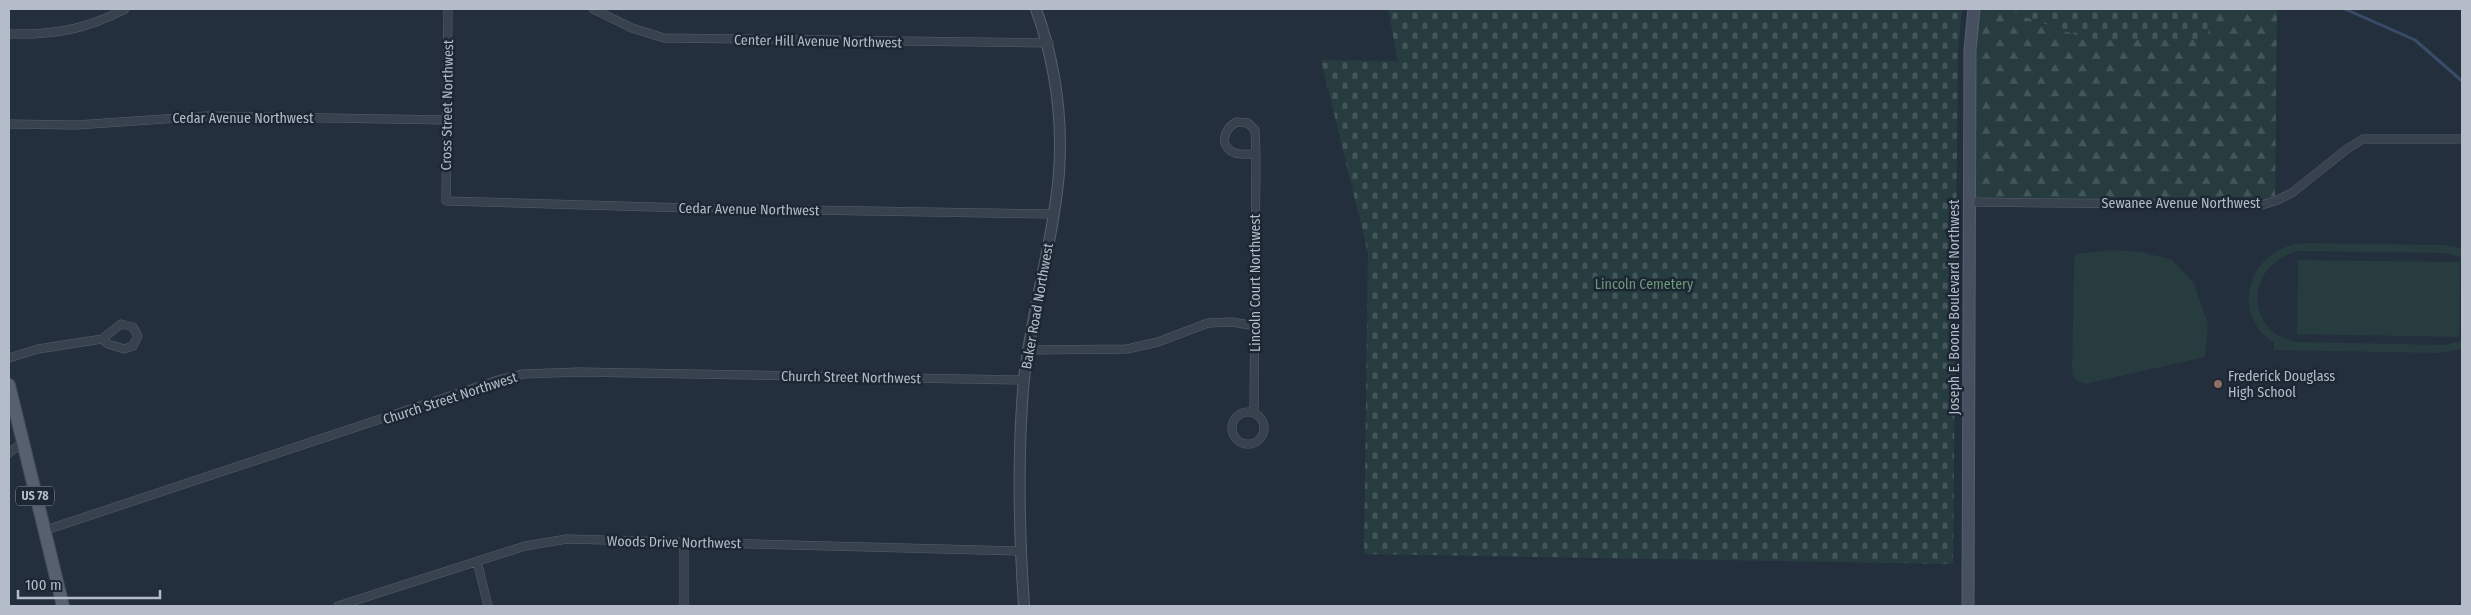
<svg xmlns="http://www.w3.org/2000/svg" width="2471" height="615" font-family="'Fira Sans Condensed',sans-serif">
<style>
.forest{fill:url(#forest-firs)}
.cemetery{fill:url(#cemetery-stones)}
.garden{fill:#263c3f}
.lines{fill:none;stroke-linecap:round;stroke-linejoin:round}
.stream{stroke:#394c67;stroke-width:3}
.minor-casing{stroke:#565f6c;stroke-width:9}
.tertiary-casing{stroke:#565f6c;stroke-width:12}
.secondary-casing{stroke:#565f6c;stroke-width:13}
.primary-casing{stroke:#414a57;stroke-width:14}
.minor{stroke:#38414e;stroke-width:8}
.tertiary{stroke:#38414e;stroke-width:10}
.secondary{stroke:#465061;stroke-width:11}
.primary{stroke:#56606e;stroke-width:12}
.education-dot{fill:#8d6e63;stroke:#1d2633;stroke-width:2}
.labels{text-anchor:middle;stroke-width:5;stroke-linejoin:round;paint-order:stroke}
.shield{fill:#1d2633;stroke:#878f9c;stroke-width:1}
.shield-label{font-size:12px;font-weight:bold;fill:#b4bcc9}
.street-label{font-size:14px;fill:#b4bcc9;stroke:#1d2633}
.park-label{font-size:14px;fill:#6b9a76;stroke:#1d2633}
.poi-label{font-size:14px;fill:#b4bcc9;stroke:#1d2633;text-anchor:start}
</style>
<defs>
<pattern id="forest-firs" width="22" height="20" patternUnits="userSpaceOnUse" patternTransform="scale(1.25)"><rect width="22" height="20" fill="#263c3f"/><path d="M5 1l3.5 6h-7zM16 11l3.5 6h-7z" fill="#435659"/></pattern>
<pattern id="cemetery-stones" width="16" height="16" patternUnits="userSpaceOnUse" patternTransform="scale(1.25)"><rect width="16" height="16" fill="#263c3f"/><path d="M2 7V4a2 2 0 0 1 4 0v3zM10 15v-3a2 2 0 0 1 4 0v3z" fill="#435659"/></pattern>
</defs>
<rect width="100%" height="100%" fill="#242f3e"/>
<path class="forest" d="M1980 9H2003L2091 40H2207L2209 9H2277L2275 203 1975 199 1976 50Z"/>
<path class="cemetery" d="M1388 9H1962L1958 50 1953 564 1364 554 1368 253 1321 60 1398 61Z
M2003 9H2209L2208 40H2091Z"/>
<path class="garden" d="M2305 243 2446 245 2462 248V257L2444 253 2298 251C2244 265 2244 333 2298 342L2446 345 2462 341V349L2439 353 2274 350V343C2227 312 2250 246 2305 243Z
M2111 250 2142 252 2172 260 2194 283 2208 324 2205 357 2085 384 2076 380 2072 374 2074 260 2076 254Z
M2298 260 2460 262 2459 337 2297 334Z"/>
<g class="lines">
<path class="stream" d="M2345 9 2415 40 2462 81"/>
<g class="minor-casing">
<path id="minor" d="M448 9 446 201 688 208 1053 214
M593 9 632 28 664 38 1049 43
M9 34C53 35 85 30 125 9
M1237 122 1248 123 1255 130 1256 154C1249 154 1241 155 1235 153 1218 147 1224 127 1237 122Z
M9 124 76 125 208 116 447 120
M1969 202 2262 205 2278 200 2293 192 2347 149 2363 139H2462
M1028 350 1127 349 1158 342 1208 323 1232 322 1256 326
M9 358 38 349 102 339 121 324 133 327 138 336 133 346 124 349 108 344 102 339
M1254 412 1256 154
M1232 428a16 16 0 1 1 32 0a16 16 0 1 1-32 0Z
M9 453 23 442
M43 531 498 380 523 374 579 372 1024 380
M477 561 488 606
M338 606 525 546 567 539 1020 551
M684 606V542"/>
</g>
<g class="tertiary-casing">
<path id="tertiary" d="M1024 606C1019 531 1017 454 1024 379 1032 309 1053 242 1059 173 1063 116 1055 62 1036 9"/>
</g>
<g class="secondary-casing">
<path id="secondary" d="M1968 606 1970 50 1974 9"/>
</g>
<g class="primary-casing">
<path id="primary" d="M9 385 63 606"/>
</g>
<use href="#minor" class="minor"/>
<use href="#tertiary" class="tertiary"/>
<use href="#secondary" class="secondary"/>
<use href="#primary" class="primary"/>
</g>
<circle class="education-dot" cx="2218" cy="384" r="5"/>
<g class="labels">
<rect class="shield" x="16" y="486.5" width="38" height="19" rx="4"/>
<g class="shield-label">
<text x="35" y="500">US 78</text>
</g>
<g class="street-label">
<text transform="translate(818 41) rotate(1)" y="5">Center Hill Avenue Northwest</text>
<text transform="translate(447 105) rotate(-89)" y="5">Cross Street Northwest</text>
<text x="243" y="123">Cedar Avenue Northwest</text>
<text x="2181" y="208">Sewanee Avenue Northwest</text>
<text transform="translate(749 209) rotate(1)" y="5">Cedar Avenue Northwest</text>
<text transform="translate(1255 283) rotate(-90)" y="5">Lincoln Court Northwest</text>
<text transform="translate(1037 306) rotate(-80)" y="5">Baker Road Northwest</text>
<text transform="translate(1954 307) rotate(-90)" y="5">Joseph E. Boone Boulevard Northwest</text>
<text transform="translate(851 377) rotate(1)" y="5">Church Street Northwest</text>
<text transform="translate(450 398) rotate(-18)" y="5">Church Street Northwest</text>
<text transform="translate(674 542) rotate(1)" y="5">Woods Drive Northwest</text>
</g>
<g class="park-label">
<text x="1644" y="289">Lincoln Cemetery</text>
</g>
<g class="poi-label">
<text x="2228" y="381">Frederick Douglass<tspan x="2228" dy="16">High School</tspan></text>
</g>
</g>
<rect width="2471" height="615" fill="none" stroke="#b4bcc9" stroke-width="20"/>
<path d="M18 590v8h142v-8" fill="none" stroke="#b4bcc9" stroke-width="2.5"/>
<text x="25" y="590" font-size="15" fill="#b4bcc9" stroke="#1d2633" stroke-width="4" paint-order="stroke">100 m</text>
</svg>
